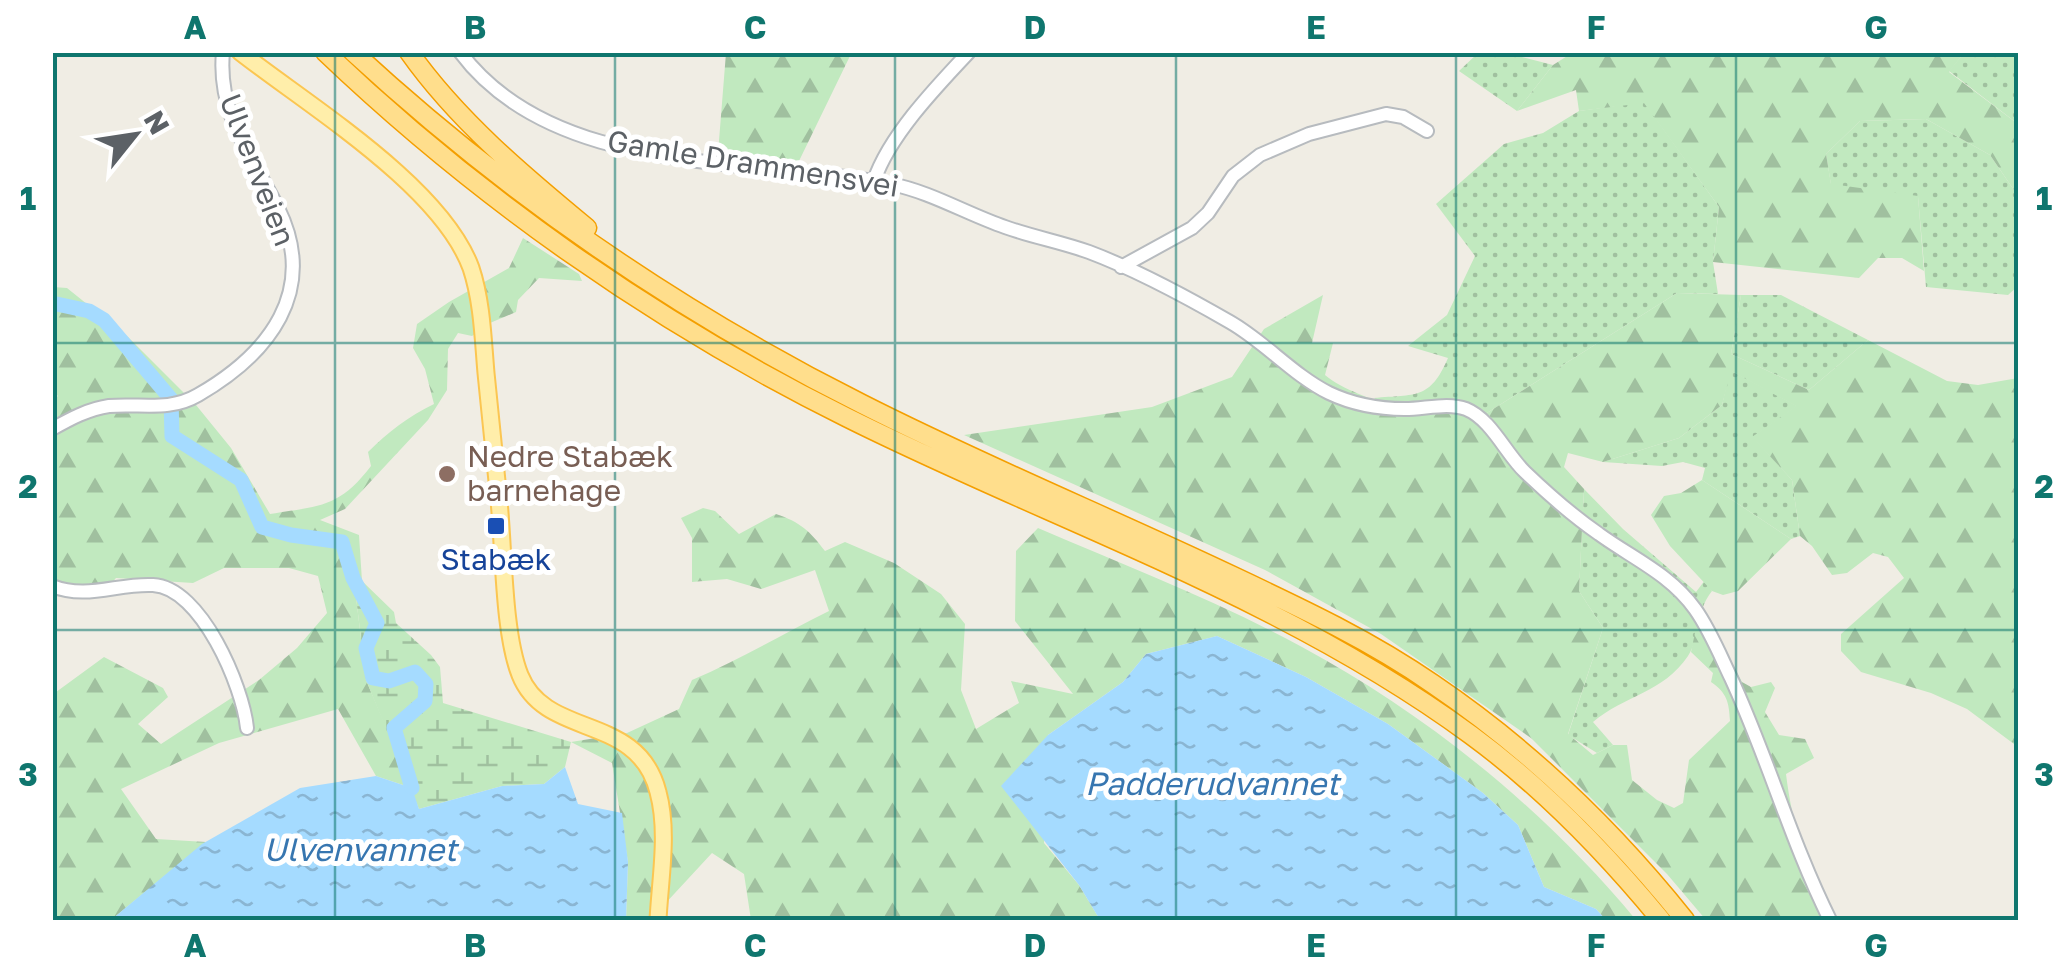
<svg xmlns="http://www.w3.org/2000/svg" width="2071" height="973" font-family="'Golos Text',sans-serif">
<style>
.grass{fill:url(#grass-dots)}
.forest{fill:url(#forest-firs)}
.wetland{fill:url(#wetland-marsh)}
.water{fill:url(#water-ripples)}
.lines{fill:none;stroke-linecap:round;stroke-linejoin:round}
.river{stroke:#a5dbff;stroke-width:15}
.minor-casing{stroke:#b7bbbf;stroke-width:16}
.major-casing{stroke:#fbc652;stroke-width:19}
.highway-casing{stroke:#f49f00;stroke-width:21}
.minor{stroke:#fff;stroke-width:12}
.major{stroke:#fea;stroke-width:15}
.highway{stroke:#ffde8c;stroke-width:18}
.grid{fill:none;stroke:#0f766e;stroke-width:2.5;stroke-opacity:0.55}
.education-dot{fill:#8d6e63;stroke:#fff;stroke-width:4}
.transit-dot{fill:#1a4fb4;stroke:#fff;stroke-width:4}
.labels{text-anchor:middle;stroke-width:10;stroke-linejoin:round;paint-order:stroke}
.street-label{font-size:30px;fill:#5c6166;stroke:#fff}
.education-label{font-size:30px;fill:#785e54;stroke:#fff;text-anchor:start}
.transit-label{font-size:30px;fill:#164399;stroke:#fff}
.water-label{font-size:32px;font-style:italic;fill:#3776b0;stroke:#fff}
.neatline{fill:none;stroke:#0f766e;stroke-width:4}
.grid-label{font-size:32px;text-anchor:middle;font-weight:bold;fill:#0f766e}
</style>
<defs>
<pattern id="grass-dots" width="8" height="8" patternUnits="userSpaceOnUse" patternTransform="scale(2.5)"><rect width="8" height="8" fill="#c1e9bf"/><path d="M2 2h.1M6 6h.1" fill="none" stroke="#a0c09f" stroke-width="1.8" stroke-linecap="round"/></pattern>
<pattern id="forest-firs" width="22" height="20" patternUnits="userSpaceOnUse" patternTransform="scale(2.5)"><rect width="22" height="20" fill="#c1e9bf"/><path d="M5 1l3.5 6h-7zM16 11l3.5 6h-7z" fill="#a0c09f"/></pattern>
<pattern id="wetland-marsh" width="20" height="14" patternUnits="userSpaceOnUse" patternTransform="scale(2.5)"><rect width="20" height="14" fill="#c1e9bf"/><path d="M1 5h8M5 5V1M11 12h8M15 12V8" fill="none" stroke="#a0c09f"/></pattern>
<pattern id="water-ripples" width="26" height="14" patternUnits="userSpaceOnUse" patternTransform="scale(2.5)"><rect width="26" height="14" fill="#a5dbff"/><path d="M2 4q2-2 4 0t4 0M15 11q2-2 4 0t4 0" fill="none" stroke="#8ab5d2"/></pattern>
</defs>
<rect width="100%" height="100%" fill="#f0ede4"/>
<path class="grass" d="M1478 53H1506L1553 65 1517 111 1459 71Z
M1964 53H2018V124L1949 71Z
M1644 102 1719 207 1713 262 1718 294 1677 293 1479 418 1391 411 1374 398C1416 394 1430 400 1448 358L1408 346 1447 315 1475 256 1436 204 1504 144 1543 133 1579 111Z
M1926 119 1990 155 2018 196V286L2008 295 1926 287 1918 197 1831 185 1826 154 1860 121Z
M1741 295H1781L1868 340 1809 390 1731 354Z
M1730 370 1797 406 1753 437 1792 480 1800 536 1791 539 1702 480 1705 468 1683 462 1662 466 1603 462 1679 438 1722 405Z
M1584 489 1623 529 1696 592 1705 580 1712 591C1695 612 1701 636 1688 656 1663 693 1625 695 1593 722L1613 745 1597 753 1568 735 1603 628 1579 591Z"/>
<path class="forest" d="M726 53V52L891 53 850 56 799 161 718 153Z
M1572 53H1964L1949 72 2018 124V196L1990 155 1926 119 1860 121 1826 154 1831 184 1918 196 1924 271 1902 258H1878L1859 278 1713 262 1719 207 1644 103 1579 111 1576 90 1517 111 1553 65Z
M523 238 579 274 582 281 539 278 518 300 516 312 490 323 472 336 458 333 448 349 447 390 428 420 345 509 320 520 359 535 362 581 356 597 366 680 412 788 376 776 338 709 219 743 121 789 156 839 206 842 111 920H53L52 695 104 657 163 688 168 697 138 724 161 744 259 680 297 648 327 613 318 576 289 568H224L193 583 116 578 110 585 67 586 53 578 52 401 58 396 53 391V287L67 288 128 337 196 405 231 448 270 514C319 506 339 508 371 466L368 452C388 432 409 416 434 404L425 369 413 348 417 324 449 302 509 268Z
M1677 293 1741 295 1731 354 1809 390 1868 340 1947 381 1978 385 2018 378V747L1967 709 1931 693 1861 672 1841 651V634L1904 578 1888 557 1873 553 1847 573 1832 575 1812 546 1800 536 1792 480 1752 437 1796 406 1731 371 1722 405 1679 438 1603 462 1568 453 1564 467 1584 489 1579 591 1603 628 1568 734 1593 755 1613 745H1627L1632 780 1657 800 1674 808 1683 803 1689 760 1730 721C1729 702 1727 693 1711 682L1713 673 1691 652 1701 604 1742 682 1751 687 1771 682 1775 688 1765 712 1779 735 1805 739 1814 758 1786 774C1792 823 1807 880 1837 920H1706L1667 874 1531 738 1381 634 1265 570 964 435 1152 407 1232 377 1264 329 1323 295 1312 343H1333L1325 375C1345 392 1370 395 1392 411L1454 408 1479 418Z
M1702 480 1791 539 1738 591 1723 595 1712 591 1670 546 1651 515 1664 496 1681 493Z
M703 508 715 511 739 534 776 514C800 522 810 531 825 551L845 542 894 563 941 594 965 624 961 690 976 729 1019 703 1011 681 1073 694 1015 621 1016 551 1038 528C1126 566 1218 601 1302 647 1428 715 1545 810 1636 920H1606L1596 909 1544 887 1518 825 1483 793 1388 724 1306 677 1217 636 1146 654 1123 682 1048 735 1044 843 1079 885 1100 920H751L744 874 712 853 650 920H626L628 862 612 763 571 742 627 733 679 709 692 680C739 660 783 634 829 611L815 570 761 589 727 579 692 582V538L681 518Z"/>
<path class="wetland" d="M362 581 394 612 396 623 431 655 440 667 443 703 571 742 565 767 544 784 502 786 419 809 366 680 356 597Z"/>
<path class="water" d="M1217 636 1306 677 1388 724 1483 793 1518 825 1544 887 1596 909 1606 920H1100L1079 885 1001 786 1048 735 1123 682 1146 654Z
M565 767 578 804 622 813 628 862 626 920H111L202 844 300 788 376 776 412 788 419 809 502 786 544 784Z"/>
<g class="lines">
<path class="river" d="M52 303 89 311 104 320 171 399 172 436 241 480 262 527 291 535 342 542 353 578 377 623 366 648 373 678 389 681 415 672 426 684 425 701 394 728 412 788"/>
<g class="minor-casing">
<path id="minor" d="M460 52C554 178 754 157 891 184 931 192 967 214 1005 227 1033 237 1061 242 1089 252 1137 270 1185 296 1230 322 1265 342 1293 375 1329 393 1352 404 1380 409 1405 409 1425 409 1448 402 1466 409 1491 419 1506 454 1525 472 1548 494 1573 516 1599 534 1632 558 1670 574 1695 609 1710 630 1720 655 1731 678 1768 758 1791 842 1830 920
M874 181C889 136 936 87 969 52
M1121 267 1192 228 1208 213 1233 176 1260 155 1309 134 1386 114 1403 117 1427 131
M52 429C70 419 88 409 109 406 140 403 169 412 198 395 269 354 319 291 278 208 252 157 217 114 223 52
M52 586C87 600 118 583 153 585 201 587 243 687 247 728"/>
</g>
<g class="major-casing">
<path id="major" d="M240 52C309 106 441 186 471 268 482 301 483 338 486 373 490 416 495 458 499 501 504 550 503 632 520 675 546 740 638 712 658 792 669 832 660 879 658 920"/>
</g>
<g class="highway-casing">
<path id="highway" d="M325 52C478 198 656 323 846 417 1054 521 1282 596 1471 735 1542 787 1605 852 1661 920
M353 52C506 193 677 311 862 404 984 466 1111 518 1235 577 1303 609 1371 641 1433 684 1529 749 1613 830 1685 920
M409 52C457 120 524 176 587 228"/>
</g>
<use href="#minor" class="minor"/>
<use href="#major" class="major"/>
<use href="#highway" class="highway"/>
</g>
<path class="grid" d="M335 52V920M615 52V920M895 52V920M1176 52V920M1456 52V920M1736 52V920M52 343H2018M52 630H2018"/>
<circle class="education-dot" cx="447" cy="474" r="10"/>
<rect class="transit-dot" x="486" y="516" width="20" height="20" rx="5"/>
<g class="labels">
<g class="street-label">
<text transform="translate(753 164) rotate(9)" y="10">Gamle Drammensvei</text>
<text transform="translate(257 170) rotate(69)" y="10">Ulvenveien</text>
</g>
<g class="education-label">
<text x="467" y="467">Nedre Stabæk<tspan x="467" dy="34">barnehage</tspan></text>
</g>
<g class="transit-label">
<text x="496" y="570">Stabæk</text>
</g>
<g class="water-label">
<text x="1212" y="795">Padderudvannet</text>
<text x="360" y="861">Ulvenvannet</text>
</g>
</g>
<rect width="2071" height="973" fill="none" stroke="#ffffff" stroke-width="110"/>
<g transform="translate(135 135) rotate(60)" stroke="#ffffff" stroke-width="8" paint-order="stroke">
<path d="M0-8L18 38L0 25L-18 38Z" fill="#5c6166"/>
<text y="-15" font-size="28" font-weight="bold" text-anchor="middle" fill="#5c6166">N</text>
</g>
<rect x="55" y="55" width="1961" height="863" class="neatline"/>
<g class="grid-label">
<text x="195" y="39">A</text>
<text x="475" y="39">B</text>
<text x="755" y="39">C</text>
<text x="1035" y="39">D</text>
<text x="1316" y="39">E</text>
<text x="1596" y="39">F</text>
<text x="1876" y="39">G</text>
<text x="28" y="210">1</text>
<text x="2044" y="210">1</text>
<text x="28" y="498">2</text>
<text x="2044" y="498">2</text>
<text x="28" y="786">3</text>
<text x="2044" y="786">3</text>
<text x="195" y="957">A</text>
<text x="475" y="957">B</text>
<text x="755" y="957">C</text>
<text x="1035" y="957">D</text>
<text x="1316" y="957">E</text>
<text x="1596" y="957">F</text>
<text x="1876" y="957">G</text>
</g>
</svg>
